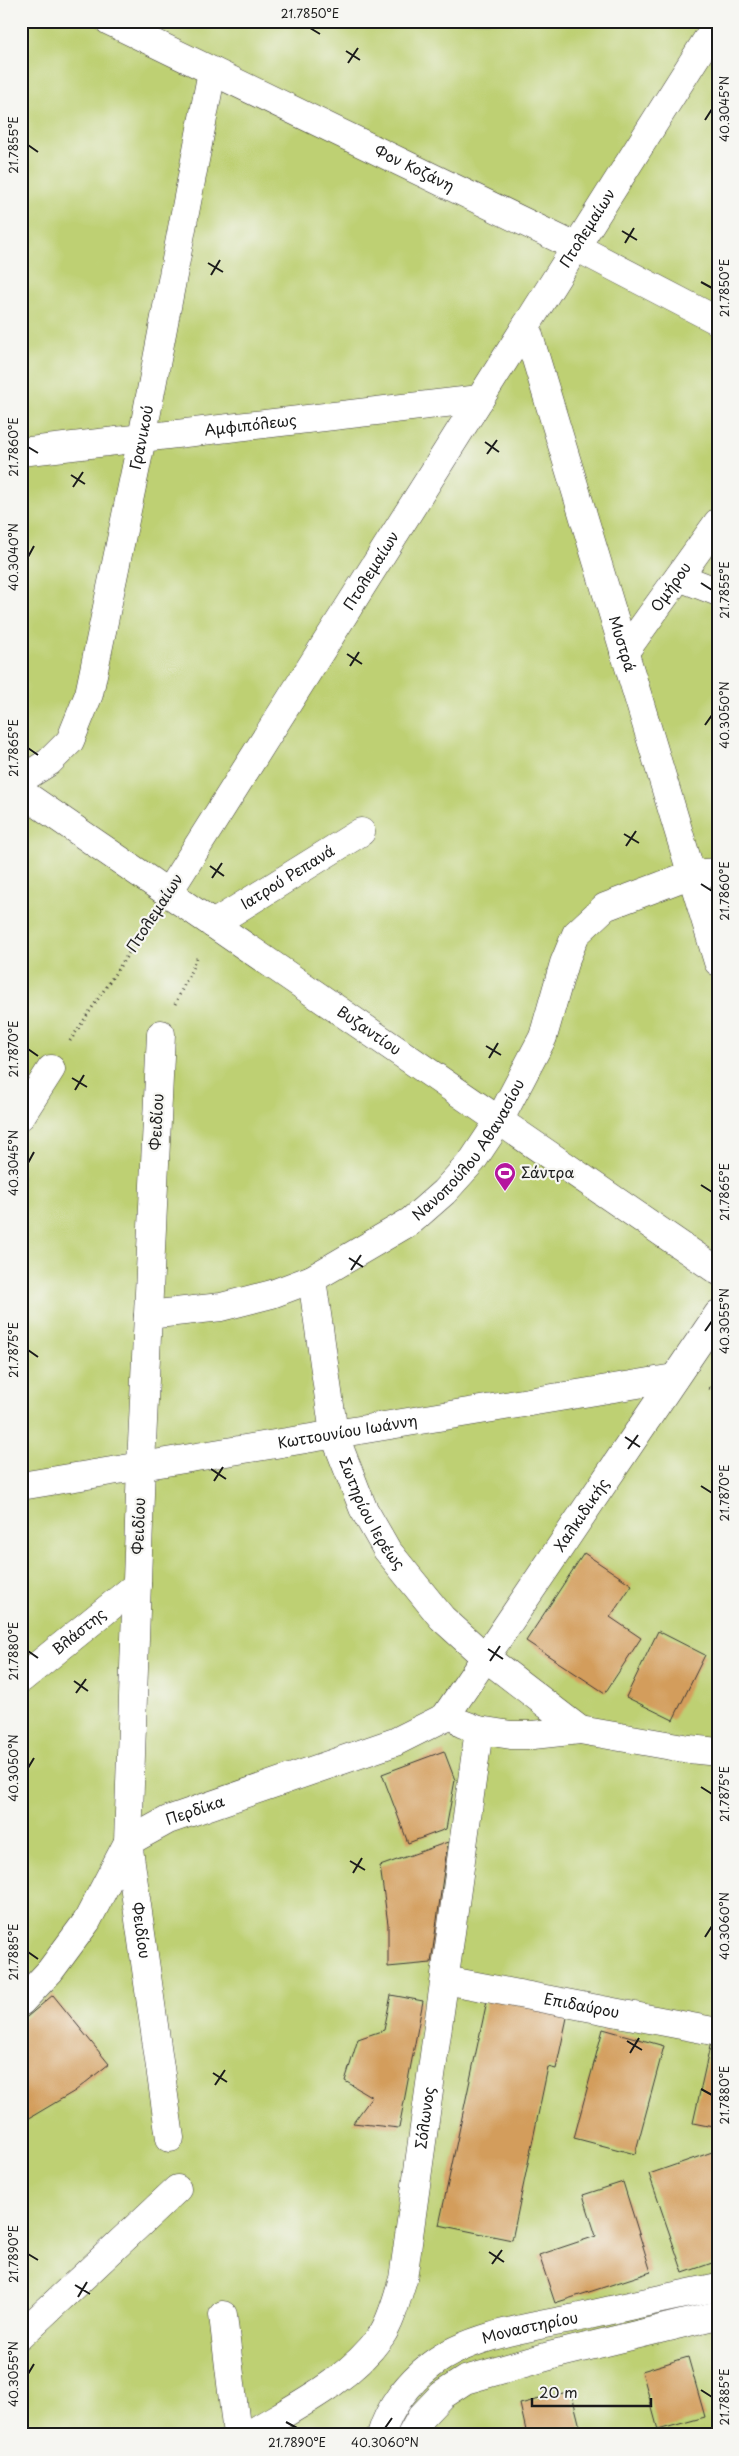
<svg xmlns="http://www.w3.org/2000/svg" width="739" height="2456" font-family="'Playpen Sans',sans-serif">
<style>
.green{fill:#bed073;stroke:#6d7648}
.building{fill:#d39d5c}
.lines{fill:none;stroke-linecap:round;stroke-linejoin:round}
.minor-casing{stroke:#3c3935;stroke-width:29}
.major-casing{stroke:#3c3935;stroke-width:29}
.path{stroke:#3c3935;stroke-width:3;stroke-dasharray:1 4;stroke-linecap:butt}
.minor{stroke:#fff;stroke-width:28}
.major{stroke:#fff;stroke-width:28}
.ticks{fill:none;stroke:#1c1c1c;stroke-width:2}
.labels{text-anchor:middle;stroke-width:4.5;stroke-linejoin:round;paint-order:stroke}
.street-label{font-size:15px;fill:#1c1c1c;stroke:#f6f6f2}
.poi-label{font-size:15px;fill:#1c1c1c;stroke:#f6f6f2;text-anchor:start}
.neatline{fill:none;stroke:#1c1c1c;stroke-width:2}
.ticks-label{font-size:12px;text-anchor:middle;fill:#1c1c1c}
</style>
<rect width="100%" height="100%" fill="#f6f6f2"/>
<filter id="ink" filterUnits="userSpaceOnUse"><feTurbulence type="fractalNoise" baseFrequency=".02" numOctaves="2"/><feDisplacementMap in="SourceGraphic" scale="10" xChannelSelector="R" yChannelSelector="G"/><feConvolveMatrix kernelMatrix="1 2 1 2 8 2 1 2 1" color-interpolation-filters="sRGB"/></filter>
<filter id="wash" filterUnits="userSpaceOnUse"><feTurbulence type="fractalNoise" baseFrequency=".0096" numOctaves="4" result="noise"/><feDisplacementMap in="SourceGraphic" scale="20" xChannelSelector="R" yChannelSelector="G"/><feGaussianBlur stdDeviation="1.12" result="paint"/><feColorMatrix in="noise" values="0 0 0 0 0 0 0 0 0 0 0 0 0 0 0 0 0 1.4 0 .05"/><feComposite in="paint" operator="in"/></filter>
<g filter="url(#wash)">
<rect width="100%" height="100%" fill="#eee0c1"/>
<path class="green" d="M21 21H718V2435H21Z"/>
<g id="blocks">
<path class="building" d="M584 1553 632 1585 610 1617 641 1638 605 1693 526 1641Z
M658 1631 705 1655 673 1720 626 1697Z
M444 1751 455 1780 446 1829 408 1843 382 1774Z
M448 1842 431 1963 388 1967V1924L380 1866Z
M53 1995 109 2064 75 2091 21 2123V2022Z
M391 1995 423 2001 399 2128 353 2123 372 2097 345 2081 358 2039 384 2030Z
M488 1996 568 2013 556 2069 548 2067 512 2240 439 2225Z
M603 2029 664 2046 635 2154 574 2138Z
M711 2042 718 2043V2128L693 2123Z
M718 2150V2261L683 2273 649 2174Z
M623 2182 651 2272 555 2303 539 2255 596 2236 583 2195Z
M688 2357 705 2417 658 2430 642 2371Z
M571 2391 582 2435H527L520 2404Z"/>
</g>
</g>
<g filter="url(#ink)">
<use href="#blocks" fill-opacity="0" stroke="#3c3935" stroke-width="1"/>
<g class="lines">
<g class="minor-casing">
<g id="minor">
<path id="s1" d="M526 326 718 962"/>
<path id="s2" d="M21 452 480 399"/>
<path d="M679 577 718 592"/>
<path id="s3" d="M624 653 718 522"/>
<path id="s4" d="M21 776 30 774 49 762 70 741 89 694 142 438 212 71"/>
<path id="s5" d="M21 792 718 1271"/>
<path id="s6" d="M168 893 718 22"/>
<path id="s7" d="M213 924 361 832"/>
<path id="s8" d="M161 1034 141 1465 128 1842 170 2138"/>
<path d="M21 1116 51 1069"/>
<path id="s9" d="M312 1279 334 1434 363 1508 387 1550 442 1618 485 1657 580 1730"/>
<path id="s10" d="M148 1315 221 1307 272 1294 312 1279 411 1221 444 1192 473 1160 499 1121 543 1037 564 963 576 934 605 907 692 874 718 872"/>
<path id="s11" d="M21 1486 674 1378"/>
<path id="s12" d="M21 1679 137 1585"/>
<path d="M463 1724 479 1730 511 1735H533L580 1730 689 1749 718 1752"/>
<path id="s13" d="M445 1980 718 2032"/>
<path id="s14" d="M21 2002 50 1971 87 1921 128 1842 168 1820 395 1742 445 1717 718 1314"/>
<path d="M223 2315 237 2435"/>
<path d="M21 2335 177 2189"/>
<path id="s15" d="M248 2435C294 2407 348 2382 381 2336 392 2320 397 2297 403 2279L479 1730"/>
</g>
</g>
<g class="major-casing">
<g id="major">
<path id="s16" d="M109 21 576 247 718 321"/>
<path id="s17" d="M381 2435C389 2407 409 2382 431 2365 468 2336 531 2327 576 2318 623 2307 670 2297 718 2287"/>
<path d="M411 2435 421 2417 442 2395 465 2380 553 2355 718 2315"/>
</g>
</g>
<path class="path" d="M175 1004 198 956
M70 1041 150 921
M709 1388 718 1390"/>
<use href="#minor" class="minor"/>
<use href="#major" class="major"/>
</g>
</g>
<path class="ticks" d="M310 28 320 34M346 51 360 60M348 63 358 48M705 120 712 109M28 145 38 152M622 231 637 240M625 243 634 228M208 263 223 272M211 275 220 260M701 282 712 288M485 442 499 452M28 447 38 453M487 454 497 440M71 475 85 484M73 487 83 472M28 557 34 546M701 583 712 590M347 654 362 664M350 666 359 652M705 725 712 715M28 748 38 755M624 834 639 843M626 846 636 831M210 866 224 876M212 878 222 863M701 884 712 891M486 1046 501 1055M28 1049 38 1056M489 1058 498 1043M72 1078 87 1087M75 1090 84 1075M28 1163 34 1152M701 1185 712 1192M349 1258 363 1267M351 1270 361 1255M705 1331 712 1321M28 1350 38 1357M625 1437 640 1447M628 1449 638 1435M211 1469 226 1479M214 1481 223 1467M701 1486 712 1493M488 1649 503 1659M28 1651 38 1658M490 1661 500 1646M74 1681 88 1691M76 1693 86 1679M28 1768 34 1758M701 1787 712 1794M350 1861 365 1870M353 1873 362 1858M705 1937 712 1926M28 1952 38 1959M627 2041 642 2050M630 2053 639 2038M213 2073 227 2082M215 2085 225 2070M701 2089 712 2095M489 2252 504 2262M28 2254 38 2260M492 2264 502 2250M75 2285 90 2294M78 2297 87 2282M28 2374 34 2364M701 2390 712 2397M286 2422 297 2428M385 2428 392 2418"/>
<defs>
<g id="stadium-pin" transform="scale(1.125)"><path d="M0 17L-7.5 6A9.5 9.5 0 1 1 7.5 6Z" fill="#b5179e" stroke="#f6f6f2"/><path d="M0-5a6.5 5 0 1 0 0 10a6.5 5 0 1 0 0-10ZM-3.5-1.8h7v3.6h-7Z" fill="#fff"/></g>
</defs>
<g fill-rule="evenodd">
<use href="#stadium-pin" x="505" y="1173"/>
</g>
<g class="labels">
<g class="street-label">
<text dy="5" stroke="none"><textPath href="#s16" startOffset="339">Φον Κοζάνη</textPath></text>
<text dy="5" stroke="none"><textPath href="#s6" startOffset="786">Πτολεμαίων</textPath></text>
<text dy="5" stroke="none"><textPath href="#s2" startOffset="231">Αμφιπόλεως</textPath></text>
<text dy="5" stroke="none"><textPath href="#s4" startOffset="374">Γρανικού</textPath></text>
<text dy="5" stroke="none"><textPath href="#s6" startOffset="381">Πτολεμαίων</textPath></text>
<text dy="5" stroke="none"><textPath href="#s3" startOffset="81">Ομήρου</textPath></text>
<text dy="5" stroke="none"><textPath href="#s1" startOffset="332">Μυστρά</textPath></text>
<text dy="5" stroke="none"><textPath href="#s7" startOffset="88">Ιατρού Ρεπανά</textPath></text>
<text transform="translate(155 913) rotate(-57)" y="5">Πτολεμαίων</text>
<text dy="5" stroke="none"><textPath href="#s5" startOffset="422">Βυζαντίου</textPath></text>
<text transform="translate(157 1122) rotate(-87)" y="5">Φειδίου</text>
<text dy="5" stroke="none"><textPath href="#s10" startOffset="376">Νανοπούλου Αθανασίου</textPath></text>
<text dy="5" stroke="none"><textPath href="#s11" startOffset="331">Κωττουνίου Ιωάννη</textPath></text>
<text dy="5" stroke="none"><textPath href="#s9" startOffset="245">Σωτηρίου Ιερέως</textPath></text>
<text dy="5" stroke="none"><textPath href="#s14" startOffset="779">Χαλκιδικής</textPath></text>
<text transform="translate(139 1526) rotate(-88)" y="5">Φειδίου</text>
<text dy="5" stroke="none"><textPath href="#s12" startOffset="75">Βλάστης</textPath></text>
<text dy="5" stroke="none"><textPath href="#s14" startOffset="268">Περδίκα</textPath></text>
<text dy="5" stroke="none"><textPath href="#s8" startOffset="898">Φειδίου</textPath></text>
<text dy="5" stroke="none"><textPath href="#s13" startOffset="139">Επιδαύρου</textPath></text>
<text dy="5" stroke="none"><textPath href="#s15" startOffset="391">Σόλωνος</textPath></text>
<text dy="5" stroke="none"><textPath href="#s17" startOffset="194">Μοναστηρίου</textPath></text>
</g>
<g class="poi-label">
<text x="521" y="1178">Σάντρα</text>
</g>
</g>
<rect width="739" height="2456" fill="none" stroke="#f6f6f2" stroke-width="55"/>
<path d="M532 2398v8h119v-8" fill="none" stroke="#1c1c1c" stroke-width="2.5"/>
<text x="539" y="2398" font-size="15" fill="#1c1c1c" stroke="#f6f6f2" stroke-width="4" paint-order="stroke">20 m</text>
<rect x="28" y="28" width="684" height="2400" class="neatline"/>
<g class="ticks-label">
<text x="310" y="18">21.7850°E</text>
<text transform="translate(725 109) rotate(-90)" y="4">40.3045°N</text>
<text transform="translate(14 145) rotate(-90)" y="4">21.7855°E</text>
<text transform="translate(725 288) rotate(-90)" y="4">21.7850°E</text>
<text transform="translate(14 447) rotate(-90)" y="4">21.7860°E</text>
<text transform="translate(14 557) rotate(-90)" y="4">40.3040°N</text>
<text transform="translate(725 590) rotate(-90)" y="4">21.7855°E</text>
<text transform="translate(725 715) rotate(-90)" y="4">40.3050°N</text>
<text transform="translate(14 748) rotate(-90)" y="4">21.7865°E</text>
<text transform="translate(725 891) rotate(-90)" y="4">21.7860°E</text>
<text transform="translate(14 1049) rotate(-90)" y="4">21.7870°E</text>
<text transform="translate(14 1163) rotate(-90)" y="4">40.3045°N</text>
<text transform="translate(725 1192) rotate(-90)" y="4">21.7865°E</text>
<text transform="translate(725 1321) rotate(-90)" y="4">40.3055°N</text>
<text transform="translate(14 1350) rotate(-90)" y="4">21.7875°E</text>
<text transform="translate(725 1493) rotate(-90)" y="4">21.7870°E</text>
<text transform="translate(14 1651) rotate(-90)" y="4">21.7880°E</text>
<text transform="translate(14 1768) rotate(-90)" y="4">40.3050°N</text>
<text transform="translate(725 1794) rotate(-90)" y="4">21.7875°E</text>
<text transform="translate(725 1926) rotate(-90)" y="4">40.3060°N</text>
<text transform="translate(14 1952) rotate(-90)" y="4">21.7885°E</text>
<text transform="translate(725 2095) rotate(-90)" y="4">21.7880°E</text>
<text transform="translate(14 2254) rotate(-90)" y="4">21.7890°E</text>
<text transform="translate(14 2374) rotate(-90)" y="4">40.3055°N</text>
<text transform="translate(725 2397) rotate(-90)" y="4">21.7885°E</text>
<text x="297" y="2447">21.7890°E</text>
<text x="385" y="2447">40.3060°N</text>
</g>
</svg>
